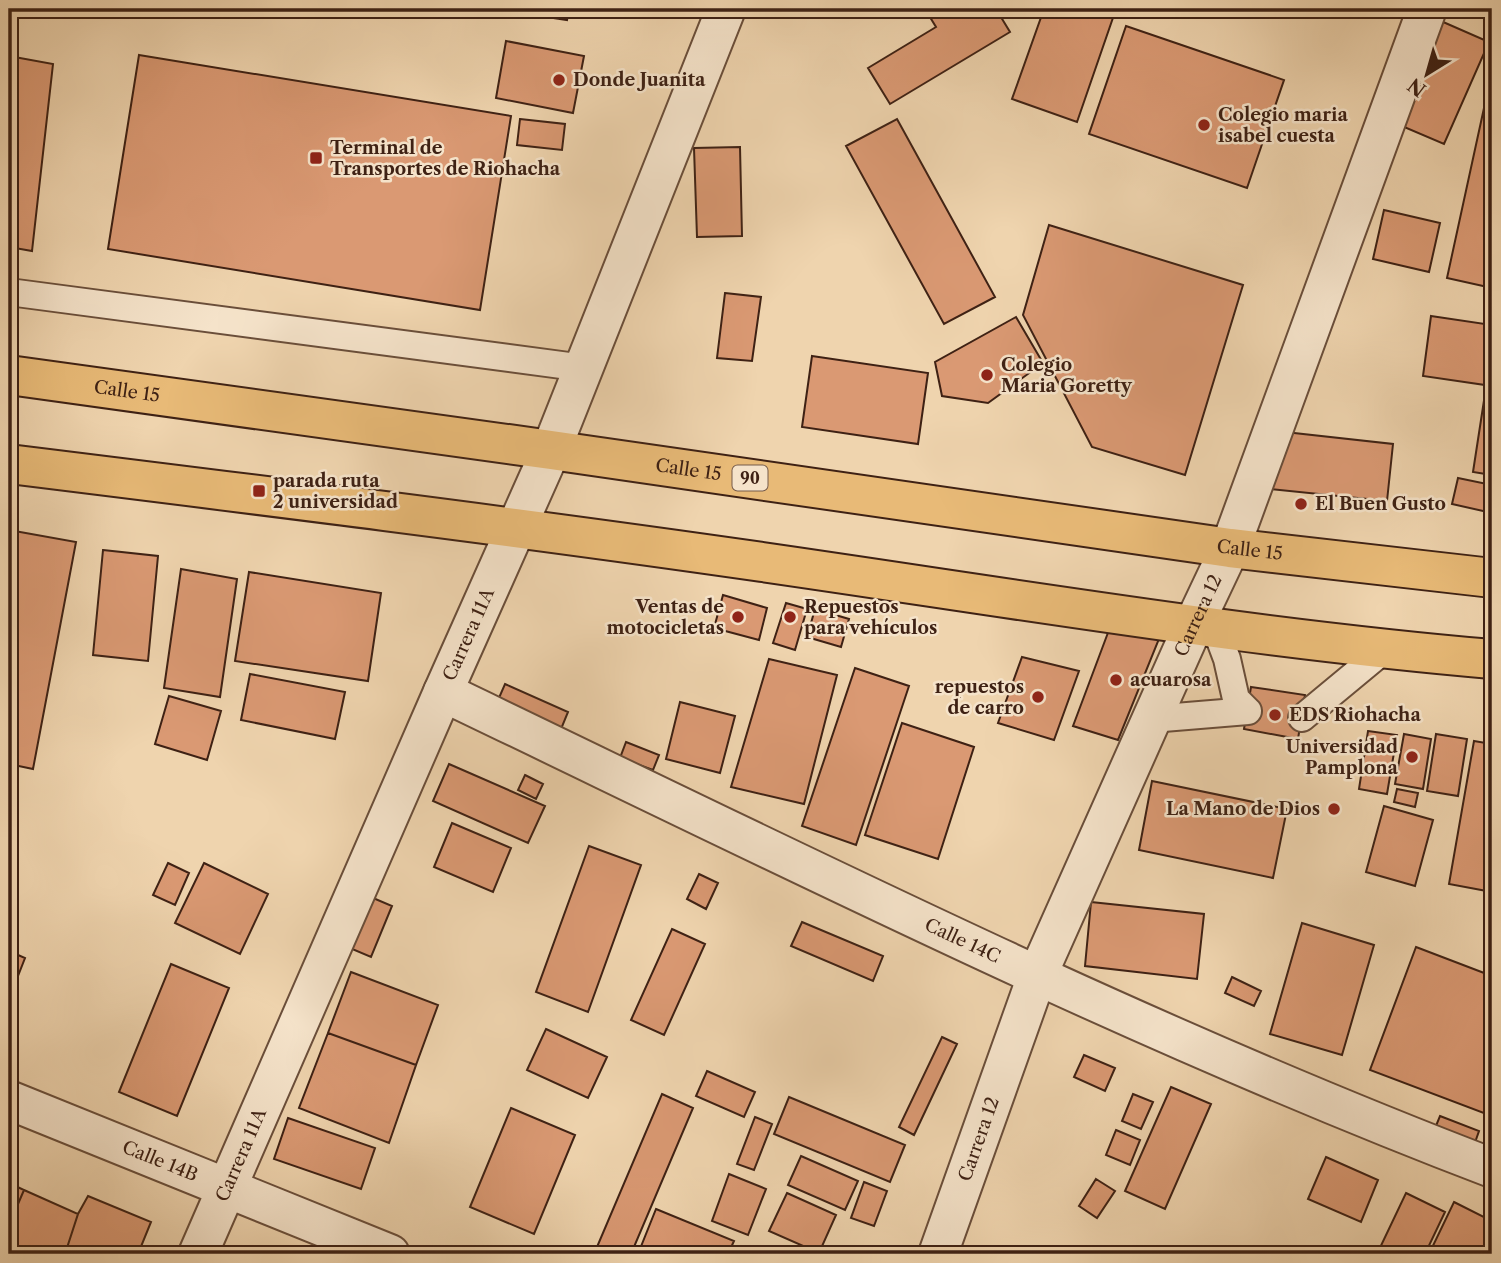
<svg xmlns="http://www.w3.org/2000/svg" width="1501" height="1263" font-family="'Libre Caslon Text',serif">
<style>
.building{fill:#da9973;stroke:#3e2114;stroke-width:2}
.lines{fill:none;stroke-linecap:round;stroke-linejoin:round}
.lane-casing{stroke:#6a4e3a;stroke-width:30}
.street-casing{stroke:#6a4e3a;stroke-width:42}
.highway-casing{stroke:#3e2114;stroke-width:42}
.lane{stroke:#f5e3ca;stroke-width:26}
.street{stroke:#f5e3ca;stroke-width:38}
.highway{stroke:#e8ba77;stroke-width:38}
.poi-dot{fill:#8f2418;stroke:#f5e3ca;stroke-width:2.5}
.labels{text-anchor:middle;stroke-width:5;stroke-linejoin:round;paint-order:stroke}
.shield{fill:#f5e3ca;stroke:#755b4b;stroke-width:2}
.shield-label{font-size:16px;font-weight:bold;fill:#3e2114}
.poi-label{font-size:18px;font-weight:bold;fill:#3e2114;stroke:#f5e3ca;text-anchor:start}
.street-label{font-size:18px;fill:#3e2114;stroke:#f5e3ca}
</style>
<rect width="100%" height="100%" fill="#efd4ae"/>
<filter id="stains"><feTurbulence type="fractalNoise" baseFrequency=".00286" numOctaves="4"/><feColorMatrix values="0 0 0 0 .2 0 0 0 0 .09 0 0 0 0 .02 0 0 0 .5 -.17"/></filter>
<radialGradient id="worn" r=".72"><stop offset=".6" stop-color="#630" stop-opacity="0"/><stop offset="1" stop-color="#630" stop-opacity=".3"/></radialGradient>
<path class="building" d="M528 9H569L567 20 527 14Z
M925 9H996L1010 32 890 104 868 68 936 27Z
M1044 9H1116L1077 122 1012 99Z
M1434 18 1489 42 1444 144 1390 121Z
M1126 26 1284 80 1247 188 1089 134Z
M506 41 584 56 573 113 496 98Z
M139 55 511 116 480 310 108 249Z
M9 56 53 64 32 251 9 247Z
M1484 108 1492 110V288L1447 278Z
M520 119 565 124 562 150 517 145Z
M897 119 995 297 944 324 846 146Z
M740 147 742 236 697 237 694 148Z
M1384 210 1440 223 1429 272 1373 259Z
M1049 225 1243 285 1185 475 1092 447 1023 315Z
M725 293 761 297 752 361 717 358Z
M1431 316 1492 325V386L1423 376Z
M1016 317 1043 363 988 403 942 396 935 362Z
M812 356 928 373 918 444 802 427Z
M1485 394 1492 395V475L1473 472Z
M1276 431 1393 444 1387 501 1270 489Z
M1458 478 1492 485V513L1452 504Z
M9 530 76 542 33 769 9 764Z
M103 550 158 556 148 661 93 655Z
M181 569 237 579 220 697 164 688Z
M249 572 381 593 368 681 235 661Z
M723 595 767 608 759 640 714 628Z
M786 603 807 609 795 650 773 643Z
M815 609 849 619 841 647 807 637Z
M1109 630 1161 634 1118 740 1073 726Z
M1022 657 1079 671 1054 740 998 723Z
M769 659 837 675 804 804 731 787Z
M855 668 909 686 856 845 802 826Z
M250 674 345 692 335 739 241 720Z
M505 684 568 712 559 734 495 707Z
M1251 687 1305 695 1298 739 1244 729Z
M169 696 221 711 207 760 155 744Z
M680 702 735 716 720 773 666 759Z
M902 723 974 747 938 859 865 835Z
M1368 731 1397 735 1387 794 1359 789Z
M1404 734 1431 739 1423 789 1395 784Z
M1436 734 1467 739 1458 796 1427 791Z
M1474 741 1492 744V892L1449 884Z
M626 742 659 755 653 770 620 758Z
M449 764 545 806 528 843 433 801Z
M525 775 543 784 536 799 518 790Z
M1152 781 1287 809 1273 878 1139 850Z
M1397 789 1418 793 1415 807 1394 802Z
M1384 806 1433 820 1415 886 1366 872Z
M452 823 511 848 493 892 434 867Z
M589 846 641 865 588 1012 536 992Z
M168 863 189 873 175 905 153 895Z
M204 863 268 894 240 954 175 923Z
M699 874 718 883 706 909 687 899Z
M366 895 392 906 371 957 345 946Z
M1091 902 1204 914 1197 979 1085 966Z
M802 922 883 956 873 981 791 946Z
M1302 923 1374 945 1342 1055 1270 1034Z
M672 929 705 944 664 1035 631 1020Z
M1416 947 1492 976V1107L1489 1115 1370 1070Z
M9 951 25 958 9 999Z
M171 964 229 988 177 1116 119 1092Z
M351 972 438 1005 416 1065 328 1033Z
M1232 977 1261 991 1254 1006 1225 993Z
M546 1029 607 1057 588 1098 527 1070Z
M328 1033 416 1065 389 1143 299 1108Z
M942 1037 957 1044 914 1135 899 1127Z
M1084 1055 1115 1068 1105 1091 1074 1077Z
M707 1071 755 1092 744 1117 696 1096Z
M1171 1087 1211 1104 1165 1209 1125 1191Z
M662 1094 693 1108 631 1254H594Z
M1133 1094 1153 1102 1141 1129 1122 1121Z
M789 1097 905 1145 890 1182 774 1134Z
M511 1108 575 1135 534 1234 470 1207Z
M1440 1116 1479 1131 1471 1154 1431 1138Z
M755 1117 772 1124 754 1170 737 1164Z
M288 1118 375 1148 361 1189 274 1159Z
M1116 1130 1140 1140 1130 1165 1106 1155Z
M801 1156 858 1181 845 1210 788 1185Z
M1326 1157 1378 1180 1361 1222 1308 1199Z
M729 1174 766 1189 748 1235 712 1221Z
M1096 1179 1115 1191 1097 1218 1079 1206Z
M864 1182 887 1191 874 1226 851 1218Z
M9 1183 24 1190 9 1225Z
M24 1190 78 1214 65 1254H9V1225Z
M787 1193 836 1215 819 1253 769 1231Z
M1406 1193 1445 1212 1425 1254H1377Z
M88 1196 151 1222 138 1254H65L78 1214Z
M1454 1202 1492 1221V1241L1486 1254H1429Z
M656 1209 734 1241 728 1254H638Z"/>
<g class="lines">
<g class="lane-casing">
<path id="lane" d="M9 292 584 368
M1215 627 1227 659 1236 699 1248 711
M1302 718 1384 650
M1151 719 1248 711"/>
</g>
<g class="street-casing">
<g id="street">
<path id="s1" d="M443 692C789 858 1133 1031 1492 1168"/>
<path id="s2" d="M9 1100 390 1254"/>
<path id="s3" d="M198 1254 443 692 551 450 726 9"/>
<path id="s4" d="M938 1254 1037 976 1194 624 1230 548 1427 9"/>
</g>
</g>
<g class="highway-casing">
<g id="highway">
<path id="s5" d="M9 375 551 450 1230 548 1492 578"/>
<path d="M9 464C260 495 511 526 762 562 1005 597 1248 638 1492 659"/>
</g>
</g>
<use href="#lane" class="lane"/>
<use href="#street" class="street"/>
<use href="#highway" class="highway"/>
</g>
<g class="poi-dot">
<circle cx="559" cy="80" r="7"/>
<circle cx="1204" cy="125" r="7"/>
<rect x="309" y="151" width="14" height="14" rx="3.5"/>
<circle cx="987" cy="375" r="7"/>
<rect x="252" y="484" width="14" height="14" rx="3.5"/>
<circle cx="1301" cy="504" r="7"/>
<circle cx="738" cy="617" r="7"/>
<circle cx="790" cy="617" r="7"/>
<circle cx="1116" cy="680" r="7"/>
<circle cx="1038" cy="697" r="7"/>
<circle cx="1275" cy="715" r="7"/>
<circle cx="1412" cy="757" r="7"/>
<circle cx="1334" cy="809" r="7"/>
</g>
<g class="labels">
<rect class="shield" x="732.5" y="465.5" width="35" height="25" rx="5"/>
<g class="shield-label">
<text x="750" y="484">90</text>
</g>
<g class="poi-label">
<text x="573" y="86">Donde Juanita</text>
<text x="1218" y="121">Colegio maria<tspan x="1218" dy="21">isabel cuesta</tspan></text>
<text x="330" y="154">Terminal de<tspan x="330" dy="21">Transportes de Riohacha</tspan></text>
<text x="1001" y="371">Colegio<tspan x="1001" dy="21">Maria Goretty</tspan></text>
<text x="273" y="487">parada ruta<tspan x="273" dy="21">2 universidad</tspan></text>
<text x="1315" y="510">El Buen Gusto</text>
<text x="724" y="613" text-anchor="end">Ventas de<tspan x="724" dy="21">motocicletas</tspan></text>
<text x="804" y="613">Repuestos<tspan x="804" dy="21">para vehículos</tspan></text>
<text x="1130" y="686">acuarosa</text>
<text x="1024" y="693" text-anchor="end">repuestos<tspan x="1024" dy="21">de carro</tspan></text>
<text x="1289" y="721">EDS Riohacha</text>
<text x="1398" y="753" text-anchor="end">Universidad<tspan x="1398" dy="21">Pamplona</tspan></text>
<text x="1320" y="815" text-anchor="end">La Mano de Dios</text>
</g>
<g class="street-label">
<text dy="6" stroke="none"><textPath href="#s5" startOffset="119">Calle 15</textPath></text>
<text dy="6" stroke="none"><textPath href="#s5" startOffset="686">Calle 15</textPath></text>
<text dy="6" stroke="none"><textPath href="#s5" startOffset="1253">Calle 15</textPath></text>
<text dy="6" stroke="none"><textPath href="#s4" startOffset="690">Carrera 12</textPath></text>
<text dy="6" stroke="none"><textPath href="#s3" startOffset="676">Carrera 11A</textPath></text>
<text dy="6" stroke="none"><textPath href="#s1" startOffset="576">Calle 14C</textPath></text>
<text dy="6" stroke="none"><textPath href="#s4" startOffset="122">Carrera 12</textPath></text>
<text dy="6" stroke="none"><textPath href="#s3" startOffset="108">Carrera 11A</textPath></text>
<text dy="6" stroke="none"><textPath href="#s2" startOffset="163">Calle 14B</textPath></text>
</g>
</g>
<rect width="1501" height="1263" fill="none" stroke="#efd4ae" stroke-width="35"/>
<rect x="10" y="10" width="1480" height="1242" fill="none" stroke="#3e2114" stroke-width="3.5"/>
<rect x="18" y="18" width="1466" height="1228" fill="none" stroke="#3e2114" stroke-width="2"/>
<g transform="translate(1427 74) rotate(217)" stroke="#f5e3ca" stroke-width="5" paint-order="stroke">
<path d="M0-5L12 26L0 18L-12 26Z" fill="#3e2114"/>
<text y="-10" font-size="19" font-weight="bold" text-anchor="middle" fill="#3e2114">N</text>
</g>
<rect width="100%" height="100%" filter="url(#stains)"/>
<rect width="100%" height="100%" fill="url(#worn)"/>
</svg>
